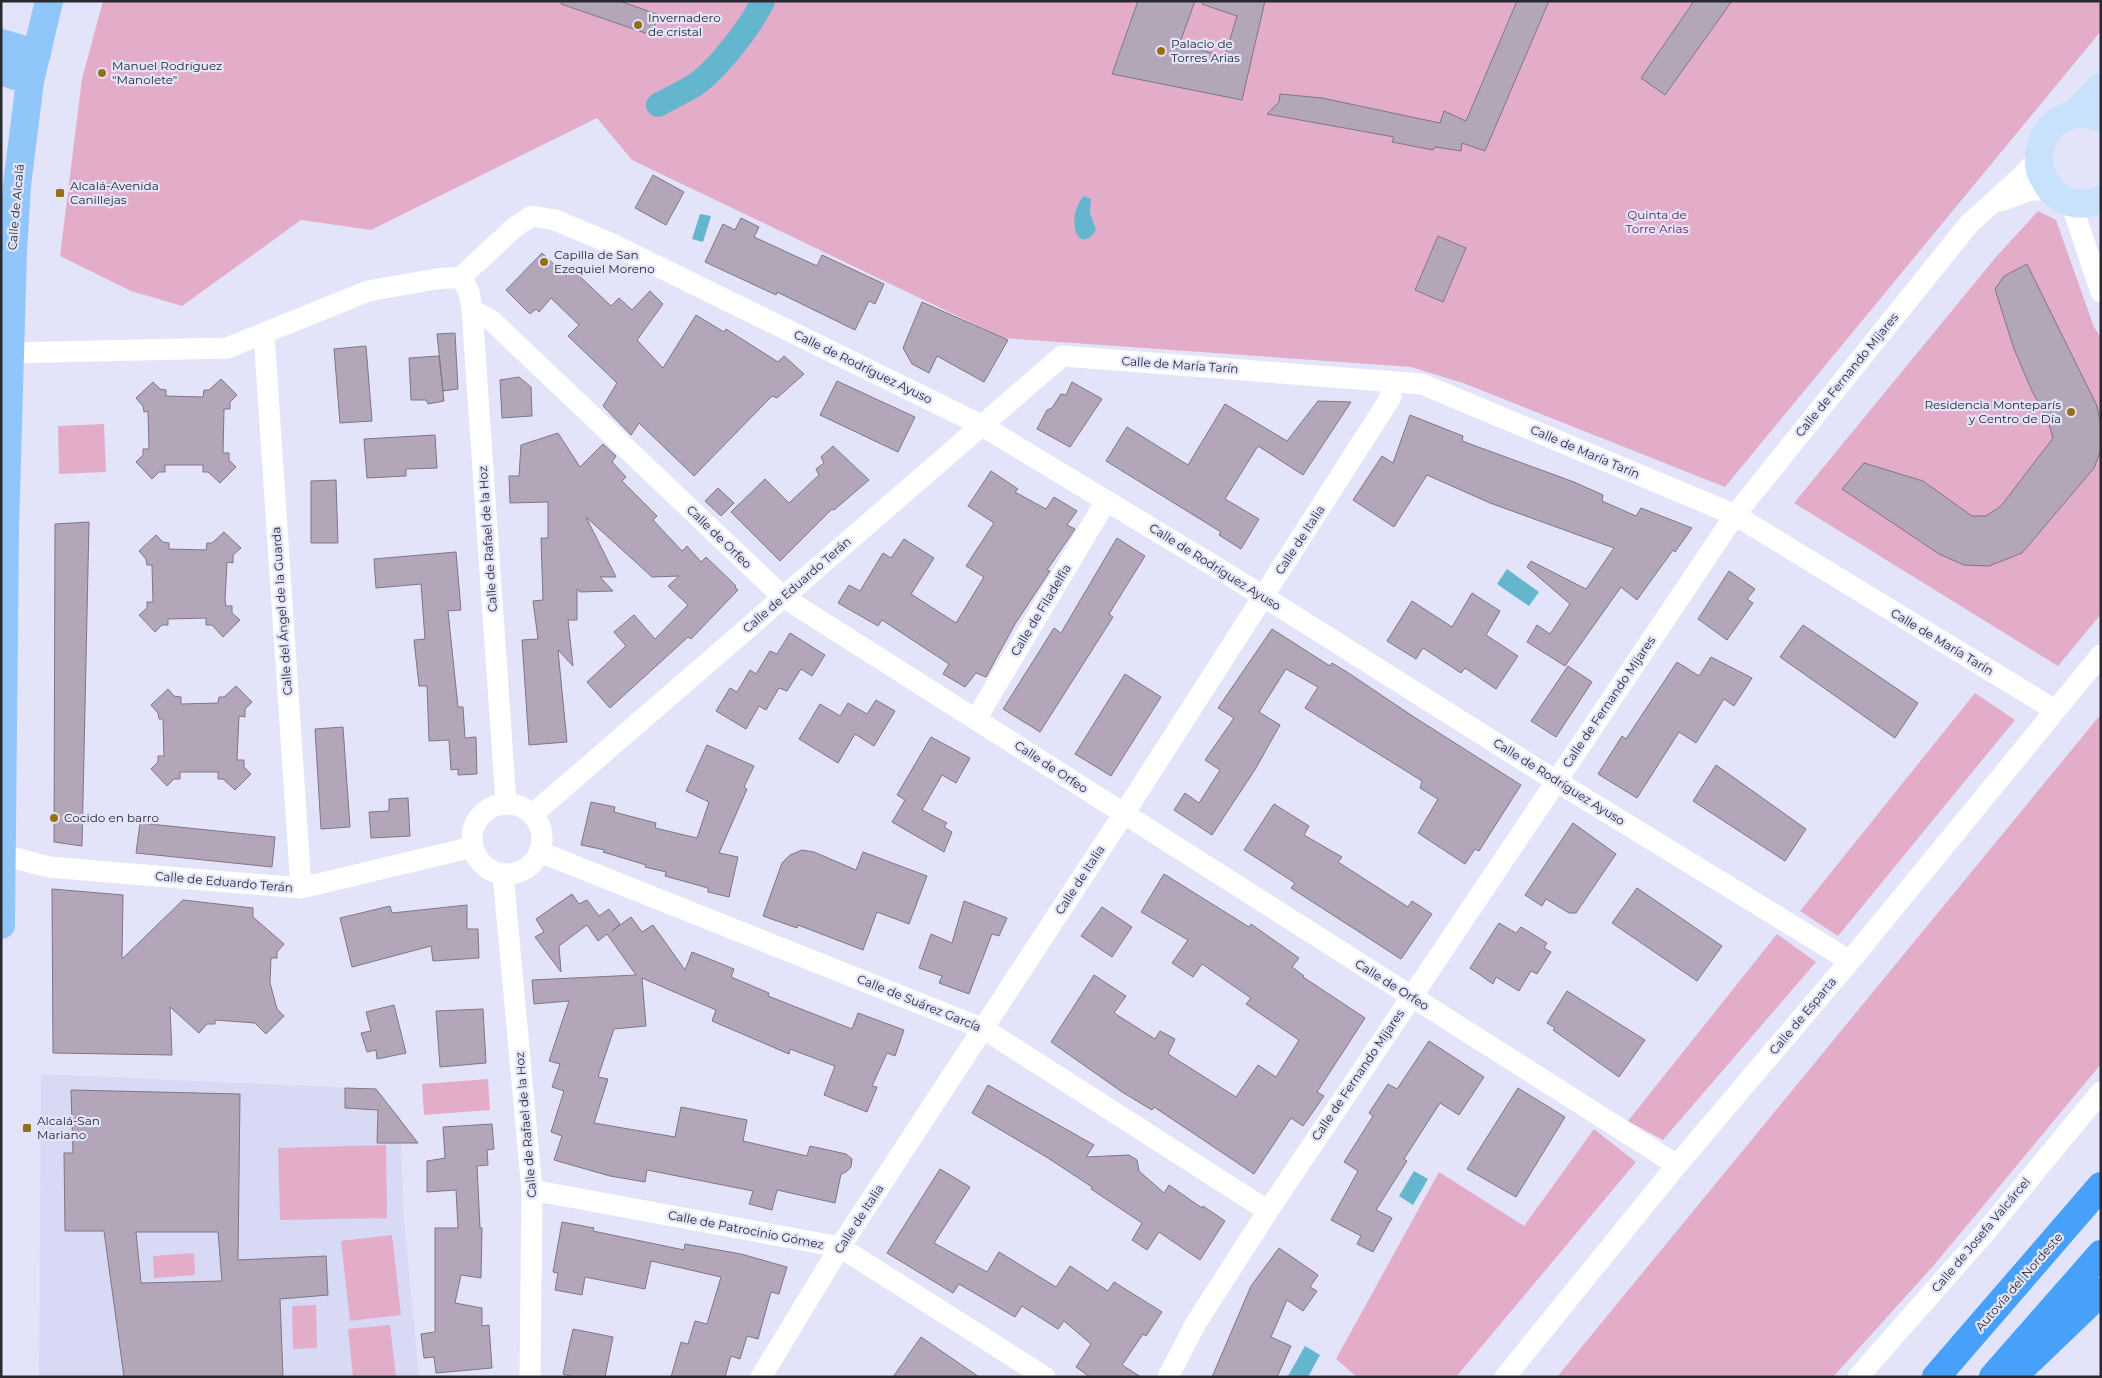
<svg xmlns="http://www.w3.org/2000/svg" width="2102" height="1378" font-family="Montserrat,sans-serif">
<style>
.built{fill:#d7d9f5}
.green{fill:#e3adca}
.water{fill:#64b6cf}
.lines{fill:none;stroke-linecap:round;stroke-linejoin:round}
.canal{stroke:#64b6cf;stroke-width:24}
.building{fill:#b2a6b8;stroke:#807586;fill-rule:evenodd}
.street{stroke:#fff;stroke-width:21}
.secondary{stroke:#c8e2fd;stroke-width:28}
.primary{stroke:#91c6fb;stroke-width:28}
.highway{stroke:#47a0f9;stroke-width:28}
.poi-dot{fill:#966d19;stroke:#e3e4f9;stroke-width:2}
.labels{text-anchor:middle;stroke-width:4.5;stroke-linejoin:round;paint-order:stroke}
.poi-label{font-size:12px;fill:#292931;stroke:#e3e4f9;text-anchor:start}
.street-label{font-size:12px;fill:#292931;stroke:#e3e4f9}
.park-label{font-size:12px;fill:#6c2251;stroke:#e3e4f9}
</style>
<rect width="100%" height="100%" fill="#e3e4f9"/>
<path class="built" d="M41 1074 376 1089 394 1111 400 1116 404 1220 419 1377H39Z"/>
<path class="green" d="M103 1H2101V31L1725 487 1463 383 1411 367 1003 338 632 160 597 118 371 230 301 220 182 306 131 291 60 256 82 79Z
M2038 211 2056 220 2094 327 2101 338V614L2058 666 1794 503 1996 257Z
M104 424 106 472 59 474 58 426Z
M1975 693 2015 720 1838 936 1800 911Z
M2101 714V1064L1934 1265 1833 1377H1557Z
M1777 934 1816 962 1663 1140 1628 1121Z
M488 1079 490 1110 424 1115 422 1084Z
M1594 1129 1636 1162 1456 1377H1357L1336 1359 1439 1172 1524 1226Z
M386 1145 387 1218 280 1220 278 1148Z
M392 1235 401 1315 350 1321 341 1241Z
M194 1253 195 1275 154 1278 153 1256Z
M316 1305 317 1348 293 1349 292 1306Z
M390 1325 396 1377H353L348 1329Z"/>
<path class="water" d="M1084 196 1091 199 1090 213 1096 230C1077 259 1065 215 1084 196Z
M700 214 711 216 703 242 692 239Z
M1507 569 1539 592 1529 606 1497 584Z
M1414 1171 1428 1179 1413 1205 1399 1196Z
M1305 1346 1320 1355 1308 1377H1291L1288 1376Z"/>
<g class="lines">
<path class="canal" d="M658 105C670 98 684 92 695 85 718 69 751 26 763 1"/>
</g>
<path class="building" d="M562 1H620L659 15 651 35 561 4Z
M1138 1H1195L1179 45 1225 56 1237 16 1202 4 1203 1H1265L1242 100 1112 74Z
M1517 1H1549L1485 151 1462 143 1461 151 1435 147 1433 150 1392 142 1394 137 1267 114 1279 102 1280 94 1322 98 1440 123 1444 111 1466 121Z
M1694 1H1732L1665 95 1641 78Z
M653 175 684 192 666 225 635 208Z
M741 218 759 227 754 237 817 266 822 255 884 284 875 304 869 301 855 330 777 292 776 295 705 262 723 224 735 230Z
M1438 236 1466 248 1443 302 1415 290Z
M542 253 566 276 572 269 611 306 619 298 632 310 650 291 663 304 637 340 663 368 696 315 724 332 726 329 778 362 784 356 804 374 777 398 772 396 694 476 639 423 631 435 603 406 617 383 568 336 579 325 551 298 539 312 536 309 530 314 506 290Z
M2027 264 2097 406 2101 425V450L2094 468 2022 553 1989 566 1964 565 1939 554 1842 489 1864 463 1923 481 1972 516H1986L2001 506 2053 438 2047 418 2032 391 2014 349 1995 289 2004 276Z
M922 302 1008 340 984 382 937 356 929 373 912 364 903 348Z
M455 333 458 389 443 391 437 334Z
M366 346 372 421 340 423 334 349Z
M439 356 444 401 428 404 426 400H411L409 358Z
M519 377 531 387 532 416 502 418 500 380Z
M221 379 237 395 230 402V409H224L223 453H229V460L236 467 220 483 208 472H203V465H165V472H159L152 479 136 462 143 455V449H149L148 411 144 412 143 406 136 398 153 382 160 389 166 390V396L203 397 204 390H209Z
M837 381 915 417 898 452 820 415Z
M1072 382 1102 399 1070 447 1037 429 1047 410 1052 408 1061 394 1066 395Z
M1318 401 1351 402 1303 475 1258 446 1225 499 1259 519 1241 549 1219 535 1221 532 1106 461 1127 427 1188 465 1225 404 1287 441Z
M1410 415 1463 436 1462 441 1574 482 1603 495 1602 501 1636 516 1641 508 1692 528 1675 552 1673 550 1637 600 1621 587 1565 666 1527 642 1537 625 1550 634 1570 604 1527 567 1531 561 1586 589 1614 548 1490 503 1427 475 1394 527 1353 500 1382 456 1393 463Z
M558 433 580 467 603 444 616 456 612 462 626 477 622 481 657 516 653 520 682 551 687 546 701 562 706 557 736 586 735 587 738 590 691 639 688 637 610 708 587 682 626 646 614 632 634 615 655 639 688 605 668 586 679 576 652 577 586 517 616 577H600L613 591 580 592 577 589V620H568L573 666 558 650 567 742 529 745 522 640 538 639 533 601 543 600 541 538H548V502L510 503 509 476H519L521 445Z
M435 435 437 468 406 469V476L367 478 364 439Z
M833 446 869 480 834 510 832 509 780 561 731 512 765 479 789 503 819 475 816 469 824 463 821 457Z
M991 471 1018 489 1015 492 1046 509 1054 497 1077 511 1067 525 1075 529 1047 570 1050 571 1044 580 1015 624 986 677 976 673 965 687 943 674 949 664 882 620 878 626 838 603 849 585 860 591 883 553 891 558 904 539 934 558 911 594 956 623 984 577 966 566 994 523 968 506Z
M336 480 338 543H311V481Z
M718 488 734 503 721 516 705 501Z
M89 522 82 846 54 842 55 524Z
M224 532 241 548 233 555V563L227 562 225 600 226 606H232V613L240 620 223 637 212 625H206V618L168 619V625H162L155 632 139 615 147 608V602H153L152 565H147L146 559 139 551 156 535 163 542 169 543V549L206 550 207 543H212Z
M1117 538 1145 556 1109 614 1113 617 1040 732 1003 709 1054 628 1061 633Z
M456 552 461 610 448 611 458 707H463L465 738 476 737 477 774 458 775V769L451 770 449 740 429 741 427 686H419L414 640 425 639 421 584 376 588 374 559Z
M1729 571 1755 589 1747 599 1753 603 1727 640 1698 619Z
M1472 593 1500 611 1486 635 1518 656 1496 689 1465 668 1461 673 1423 648 1416 659 1387 641 1412 601 1452 627Z
M1803 625 1918 703 1895 738 1780 657Z
M1272 629 1330 666 1332 663 1347 672 1414 717 1521 785 1479 851 1475 849 1465 864 1418 833 1438 799 1420 788 1422 781 1305 708 1318 687 1286 669 1259 712 1280 725 1256 768 1212 835 1174 810 1185 793 1199 803 1220 770 1205 760 1234 718 1218 708Z
M790 633 825 655 812 676 801 669 787 691 779 688 766 710 759 706 746 729 716 711 730 688 737 692 750 670 756 674 770 651 777 654Z
M1711 657 1752 678 1734 706 1724 699 1696 743 1679 732 1637 798 1598 774 1622 736 1626 739 1677 662 1699 676Z
M1568 666 1592 682 1556 737 1531 721Z
M1125 674 1161 697 1111 776 1075 754Z
M236 686 252 702 245 709V717L239 716 237 760H244V767L251 774 235 790 223 779H218V772H180V779H174L167 786 151 769 158 762V756H164L163 719H159L158 713 151 705 168 689 174 696 181 697V704L218 703 219 697H224Z
M876 700 895 711 874 746 855 734 838 763 799 739 820 704 840 716 848 703 867 714Z
M343 727 350 827 321 829 315 729Z
M931 737 970 758 956 783 942 775 922 810 947 823 944 827 952 832 944 852 892 822 905 800 897 795Z
M707 745 754 766 744 787 747 789 719 853 738 857 729 897 708 892V888L665 876 666 872 645 867 646 865 603 852 605 850 581 845 591 802 615 807 614 812 656 823 655 828 697 838 709 802 686 791Z
M1716 765 1806 829 1785 861 1693 801Z
M408 798 410 836 371 838 369 812 389 811V799Z
M1274 804 1309 826 1304 835 1342 857 1338 862 1408 907 1412 901 1432 914 1401 959 1291 888 1295 883 1244 850Z
M140 823 275 837 272 867 136 853Z
M1573 823 1616 854 1576 913H1569L1546 899 1542 906 1525 895Z
M802 850 814 852 856 870 863 852 927 876 909 924 877 912 863 950 798 925 797 928 763 916 782 863 790 855Z
M1164 874 1249 927 1251 924 1299 958 1292 967 1304 976 1303 977 1365 1018 1317 1092 1324 1096 1303 1126 1291 1118 1254 1174 1154 1107 1152 1110 1122 1092 1051 1042 1094 975 1126 996 1114 1013 1155 1039 1160 1031 1175 1039 1168 1054 1236 1097 1258 1065 1276 1077 1299 1040 1246 1004 1251 998 1202 964 1193 977 1172 963 1188 940 1141 912Z
M1637 888 1722 946 1697 981 1612 923Z
M52 889 123 895 122 959 183 900 253 908V917L284 944 277 952V958H271L270 983 277 1009 284 1016 266 1034 255 1023 215 1020V1024H207L199 1033 170 1007 172 1055 53 1053Z
M572 894 579 904 587 900 599 916 609 909 620 924 612 931 631 917 642 932 653 925 685 970 692 952 734 969 731 977 769 993 768 996 852 1029 858 1013 904 1030 895 1056 887 1053 872 1086 877 1087 867 1112 824 1095 835 1066 790 1049 789 1054 712 1021 716 1010 642 978 646 1026 614 1029 598 1077 608 1079 594 1123 675 1137 681 1107 747 1120 743 1141 807 1156 810 1146 846 1154 852 1159 851 1167 846 1172 841 1174 835 1203 777 1190 772 1210 749 1204 753 1191 647 1170 645 1182 610 1176 554 1160 562 1136 551 1132 564 1091 552 1087 560 1064 549 1061 569 1001 534 1004 532 980 636 975 607 934 598 941 587 925 559 946 561 972 535 937 544 932 536 919Z
M964 901 1007 918 999 936 992 934 969 994 939 983 942 976 919 968 931 934 952 943Z
M467 905V929H478L479 958 433 961 431 946 352 967 340 918 390 906 392 913Z
M1102 907 1132 927 1112 957 1081 936Z
M1499 923 1516 933 1521 927 1547 943 1544 948 1551 952 1537 974 1531 971 1519 991 1496 977 1493 984 1470 968Z
M1567 991 1645 1040 1619 1077 1553 1030 1555 1028 1547 1023Z
M394 1005 406 1053 377 1059 376 1050 367 1052 361 1033 371 1031 366 1012Z
M483 1009 486 1063 440 1067 436 1011Z
M1429 1041 1484 1077 1459 1115 1440 1103 1404 1159 1407 1161 1376 1210 1392 1218 1373 1252 1357 1244 1361 1236 1331 1220 1358 1171 1344 1162 1373 1116 1369 1113 1388 1084 1397 1089Z
M988 1085 1094 1145 1086 1157 1129 1155 1137 1160 1139 1171 1164 1193 1169 1185 1202 1208 1203 1206 1225 1221 1200 1260 1159 1232 1147 1250 1132 1240 1142 1223 1091 1189 1092 1187 1048 1158 972 1113Z
M345 1088 376 1089 418 1143H377L378 1110 345 1108Z
M1518 1088 1565 1117 1516 1197 1467 1169Z
M71 1090 240 1094 238 1260 326 1256 328 1295 280 1299 283 1377H124L104 1231H65L64 1153H73ZM136 1232H218L222 1281 141 1283Z
M492 1124 494 1149 487 1150 488 1165 477 1166 480 1228H482L481 1278 461 1275 455 1303 482 1308V1326L489 1325 492 1368 436 1373 434 1357 424 1358 421 1334 435 1332V1228H458L456 1190 427 1192V1161L445 1158 443 1127Z
M940 1169 970 1187 934 1243 987 1272 999 1252 1056 1287 1070 1266 1108 1291 1114 1282 1162 1312 1146 1336 1143 1334 1122 1365 1141 1377H1090L1076 1367 1091 1344 1064 1321 1058 1329 1022 1306 1015 1317 959 1284 953 1293 887 1253Z
M562 1222 594 1228 593 1231 684 1250 685 1244 741 1254 787 1267 779 1294 771 1292 758 1339 747 1336 740 1359 731 1356 725 1377H671L681 1342 688 1344 695 1321 707 1324 721 1277 651 1261 645 1289 585 1277 582 1295 555 1290 558 1273 553 1272Z
M1279 1248 1318 1275 1310 1287 1317 1291 1303 1311 1287 1300 1271 1337 1291 1346 1277 1377H1212L1251 1286Z
M573 1329 613 1337 605 1377H574L563 1374Z
M921 1337 979 1377H893Z"/>
<g class="lines">
<path class="street" d="M2001 201 2030 190H2051
M2071 203 2101 292
M461 277 469 292 472 310 506 803
M472 310 491 320 783 597 1677 1165
M264 334 301 888
M8 353 227 348 368 291 436 279 461 277 515 227 532 216 555 220 610 243 981 425 1234 578 1556 781 1850 961
M976 719 1106 501
M472 839a35 35 0 1 1 70 0a35 35 0 1 1-70 0Z
M533 814 1062 356 1422 384 1735 515 2055 710
M540 852 984 1029 1268 1211
M3 855 49 867 301 888 473 847
M503 874 532 1190 530 1377
M532 1190 840 1247 1045 1377
M761 1377 840 1247 1134 798 1391 397 1390 381
M1168 1377 1196 1323 1268 1211 1735 515 1969 224 2022 176 2039 157
M1505 1377 1677 1165 1850 961 2101 655
M1858 1377 1983 1235 2101 1092"/>
<path class="secondary" d="M2074 114 2101 87
M2101 118C2065 103 2032 132 2040 170 2041 175 2045 179 2047 184 2059 204 2080 208 2101 199"/>
<path class="primary" d="M1 43 37 54
M1 71 30 81
M1 925 5 528 13 251 17 185 30 81 49 1"/>
<path class="highway" d="M2023 1367 2101 1292
M1936 1377 2101 1186
M1993 1377 2101 1254"/>
</g>
<g class="poi-dot">
<circle cx="638" cy="25" r="5"/>
<circle cx="1161" cy="51" r="5"/>
<circle cx="102" cy="73" r="5"/>
<rect x="55" y="188" width="10" height="10" rx="2.5"/>
<circle cx="544" cy="262" r="5"/>
<circle cx="2071" cy="412" r="5"/>
<circle cx="54" cy="818" r="5"/>
<rect x="22" y="1123" width="10" height="10" rx="2.5"/>
</g>
<g class="labels">
<g class="poi-label">
<text x="648" y="22">Invernadero<tspan x="648" dy="14">de cristal</tspan></text>
<text x="1171" y="48">Palacio de<tspan x="1171" dy="14">Torres Arias</tspan></text>
<text x="112" y="70">Manuel Rodríguez<tspan x="112" dy="14">"Manolete"</tspan></text>
<text x="70" y="190">Alcalá-Avenida<tspan x="70" dy="14">Canillejas</tspan></text>
<text x="554" y="259">Capilla de San<tspan x="554" dy="14">Ezequiel Moreno</tspan></text>
<text x="2061" y="409" text-anchor="end">Residencia Monteparís<tspan x="2061" dy="14">y Centro de Día</tspan></text>
<text x="64" y="822">Cocido en barro</text>
<text x="37" y="1125">Alcalá-San<tspan x="37" dy="14">Mariano</tspan></text>
</g>
<g class="street-label">
<text transform="translate(16 207) rotate(-85)" y="4">Calle de Alcalá</text>
<text transform="translate(1180 365) rotate(4)" y="4">Calle de María Tarín</text>
<text transform="translate(863 367) rotate(26)" y="4">Calle de Rodríguez Ayuso</text>
<text transform="translate(1847 375) rotate(-51)" y="4">Calle de Fernando Mijares</text>
<text transform="translate(1585 452) rotate(23)" y="4">Calle de María Tarín</text>
<text transform="translate(719 537) rotate(44)" y="4">Calle de Orfeo</text>
<text transform="translate(488 539) rotate(-94)" y="4">Calle de Rafael de la Hoz</text>
<text transform="translate(1300 540) rotate(-57)" y="4">Calle de Italia</text>
<text transform="translate(1215 567) rotate(32)" y="4">Calle de Rodríguez Ayuso</text>
<text transform="translate(797 585) rotate(-41)" y="4">Calle de Eduardo Terán</text>
<text transform="translate(1041 610) rotate(-59)" y="4">Calle de Filadelfia</text>
<text transform="translate(282 611) rotate(-94)" y="4">Calle del Ángel de la Guarda</text>
<text transform="translate(1942 642) rotate(31)" y="4">Calle de María Tarín</text>
<text transform="translate(1609 702) rotate(-56)" y="4">Calle de Fernando Mijares</text>
<text transform="translate(1051 767) rotate(33)" y="4">Calle de Orfeo</text>
<text transform="translate(1559 782) rotate(32)" y="4">Calle de Rodríguez Ayuso</text>
<text transform="translate(1080 880) rotate(-57)" y="4">Calle de Italia</text>
<text transform="translate(224 882) rotate(5)" y="4">Calle de Eduardo Terán</text>
<text transform="translate(1392 985) rotate(32)" y="4">Calle de Orfeo</text>
<text transform="translate(919 1003) rotate(22)" y="4">Calle de Suárez García</text>
<text transform="translate(1803 1016) rotate(-50)" y="4">Calle de Esparta</text>
<text transform="translate(1358 1075) rotate(-56)" y="4">Calle de Fernando Mijares</text>
<text transform="translate(526 1125) rotate(-95)" y="4">Calle de Rafael de la Hoz</text>
<text transform="translate(859 1219) rotate(-57)" y="4">Calle de Italia</text>
<text transform="translate(746 1230) rotate(11)" y="4">Calle de Patrocinio Gómez</text>
<text transform="translate(1981 1235) rotate(-50)" y="4">Calle de Josefa Valcárcel</text>
<text transform="translate(2019 1282) rotate(-49)" y="4">Autovía del Nordeste</text>
</g>
<g class="park-label">
<text x="1657" y="219">Quinta de<tspan x="1657" dy="14">Torre Arias</tspan></text>
</g>
</g>
<rect width="2102" height="1378" fill="none" stroke="#292931" stroke-width="5"/>
</svg>
